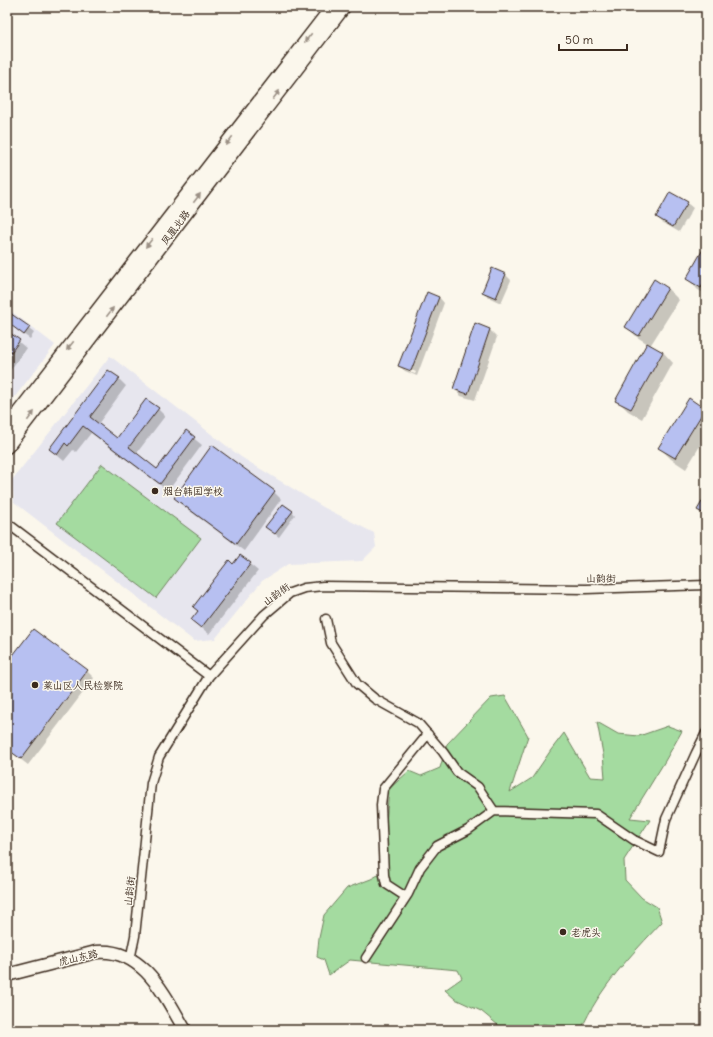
<svg xmlns="http://www.w3.org/2000/svg" width="713" height="1037" font-family="Delius,'LXGW WenKai TC',sans-serif">
<style>
.built{fill:#e7e6ee}
.green{fill:#a4dba0;stroke:#70825f}
.shadow{fill:#0003;fill-rule:evenodd}
.building{fill:#b7c0f1;stroke:#3b2a1e}
.lines{fill:none;stroke-linecap:round;stroke-linejoin:round}
.street-casing{stroke:#3b2a1e;stroke-width:11}
.secondary-casing{stroke:#3b2a1e;stroke-width:15}
.street{stroke:#fbf7ec;stroke-width:8}
.secondary{stroke:#fbf7ec;stroke-width:12}
.oneway{fill:#9b9085}
.poi-dot{fill:#3b2a1e;stroke:#fbf7ec;stroke-width:1.5}
.labels{text-anchor:middle;stroke-width:3;stroke-linejoin:round;paint-order:stroke}
.street-label{font-size:10px;fill:#3b2a1e;stroke:#fbf7ec}
.poi-label{font-size:10px;fill:#3b2a1e;stroke:#fbf7ec;text-anchor:start}
</style>
<rect width="100%" height="100%" fill="#fbf7ec"/>
<filter id="ink" filterUnits="userSpaceOnUse"><feTurbulence type="fractalNoise" baseFrequency=".025" numOctaves="2"/><feDisplacementMap in="SourceGraphic" scale="8" xChannelSelector="R" yChannelSelector="G"/><feConvolveMatrix kernelMatrix="1 2 1 2 8 2 1 2 1" color-interpolation-filters="sRGB"/></filter>
<g filter="url(#ink)">
<path class="built" d="M7 308 55 345 7 407Z
M110 356 241 457 323 507 374 533 376 547 362 561 288 564 262 581 215 639 194 641 14 502 12 480Z"/>
<path class="green" d="M102 464 201 538 156 598 57 523Z
M505 696 528 736 510 792 532 778 551 750 564 733 590 777 605 778 603 754 597 722 618 734 639 736 668 726 682 731 665 761 630 818 650 820 624 860 625 880 642 898 657 907 662 922C631 955 599 988 581 1030H563L564 1027 543 1024 527 1030H504L481 1011 455 999 445 990 462 978 458 970 350 960 329 975 324 960 317 957 319 938 324 915 347 888 371 879 387 870 385 835 389 789 409 771 421 776 440 768 447 744 491 698Z"/>
<path class="shadow" d="M687 203 693 208 679 232 662 222 657 217Z
M706 247V294L698 290 688 279Z
M493 269 506 275 511 280 501 303 488 297 483 292Z
M654 280 668 289 679 300 650 346 663 352 673 363 642 419 628 411 617 400 648 344 637 337 626 326Z
M439 297 444 303 417 376 405 371 399 366ZM404 367 416 372 415 374 404 369Z
M7 312 34 333 30 339 7 323Z
M489 329 497 337 475 400 461 396 454 388Z
M7 332 26 348 7 375Z
M119 379 126 386 98 424 118 439 158 409 165 416 136 454 157 470 186 432 202 445 168 491 91 433 76 452 73 450 64 461 50 449Z
M705 409 706 411V436L686 469 671 459 660 448Z
M274 492 281 499 244 551 182 505 175 498Z
M292 511 295 515 279 537 270 530Z
M240 556 258 571 209 634 192 620Z
M7 665 87 671 94 678 28 765 7 749Z"/>
<path class="building" d="M670 192 688 202 673 227 656 217Z
M706 244V279L701 288 686 279Z
M492 268 506 274 496 298 482 292Z
M654 279 668 288 639 336 625 327Z
M427 292 439 297 411 371 398 366Z
M7 311 30 327 24 335 7 322Z
M475 323 490 329 468 394 453 389Z
M7 331 20 340 7 358Z
M647 343 663 352 631 409 615 401Z
M108 370 120 378 90 417 117 438 146 399 159 408 129 447 157 469 186 430 195 437 160 484 83 426 68 446 65 443 57 455 49 449Z
M689 398 705 409 675 458 658 448Z
M212 445 275 491 236 544 174 498Z
M706 495V515L697 510Z
M283 504 293 511 275 534 265 527Z
M240 555 251 563 201 628 191 620 198 611 193 607 229 560 233 564Z
M33 629 88 670 21 759 7 749V663Z"/>
<g class="lines">
<g class="street-casing">
<path id="street" d="M7 523 209 676
M326 619 331 643 357 684 375 699 418 723 443 752 457 772 478 787 494 811 596 814 634 840 659 852 666 819 696 753 706 733
M406 897 386 884 384 875 381 805 383 789 428 734
M366 958 408 894 420 868 437 846 468 830 494 811
M130 960 135 936 151 783 159 757 209 676 264 615 290 593 304 588 323 586 586 589 706 585"/>
</g>
<g class="secondary-casing">
<path id="secondary" d="M7 427 332 7
M7 447 344 7
M7 975 96 952C143 947 165 996 185 1030"/>
</g>
<use href="#street" class="street"/>
<use href="#secondary" class="secondary"/>
</g>
<defs><path id="oneway-solid" d="M-6-.8H1V-3.2L6.5 0L1 3.2V.8H-6Z"/></defs>
<g class="oneway">
<use href="#oneway-solid" transform="translate(308 38) rotate(128)"/>
<use href="#oneway-solid" transform="translate(276 95) rotate(-53)"/>
<use href="#oneway-solid" transform="translate(229 141) rotate(128)"/>
<use href="#oneway-solid" transform="translate(197 198) rotate(-53)"/>
<use href="#oneway-solid" transform="translate(149 243) rotate(128)"/>
<use href="#oneway-solid" transform="translate(110 312) rotate(-53)"/>
<use href="#oneway-solid" transform="translate(70 346) rotate(128)"/>
<use href="#oneway-solid" transform="translate(31 416) rotate(-53)"/>
</g>
</g>
<g class="poi-dot">
<circle cx="155" cy="491" r="4"/>
<circle cx="35" cy="685" r="4"/>
<circle cx="563" cy="932" r="4"/>
</g>
<g class="labels">
<g class="street-label">
<text transform="translate(175 227) rotate(-53)" y="4">凤凰北路</text>
<text transform="translate(601 578) rotate(-1)" y="4">山韵街</text>
<text transform="translate(276 594) rotate(-36)" y="4">山韵街</text>
<text transform="translate(129 891) rotate(-84)" y="4">山韵街</text>
<text transform="translate(78 957) rotate(-13)" y="4">虎山东路</text>
</g>
<g class="poi-label">
<text x="163" y="495">烟台韩国学校</text>
<text x="43" y="689">莱山区人民检察院</text>
<text x="571" y="936">老虎头</text>
</g>
</g>
<rect width="713" height="1037" fill="none" stroke="#fbf7ec" stroke-width="24"/>
<rect x="12" y="12" width="689" height="1013" fill="none" stroke="#3b2a1e" stroke-width="1.5" filter="url(#ink)"/>
<path d="M559 44v6h68v-6" fill="none" stroke="#3b2a1e" stroke-width="2"/>
<text x="565" y="44" font-size="12" fill="#3b2a1e" stroke="#fbf7ec" stroke-width="3" paint-order="stroke">50 m</text>
</svg>
